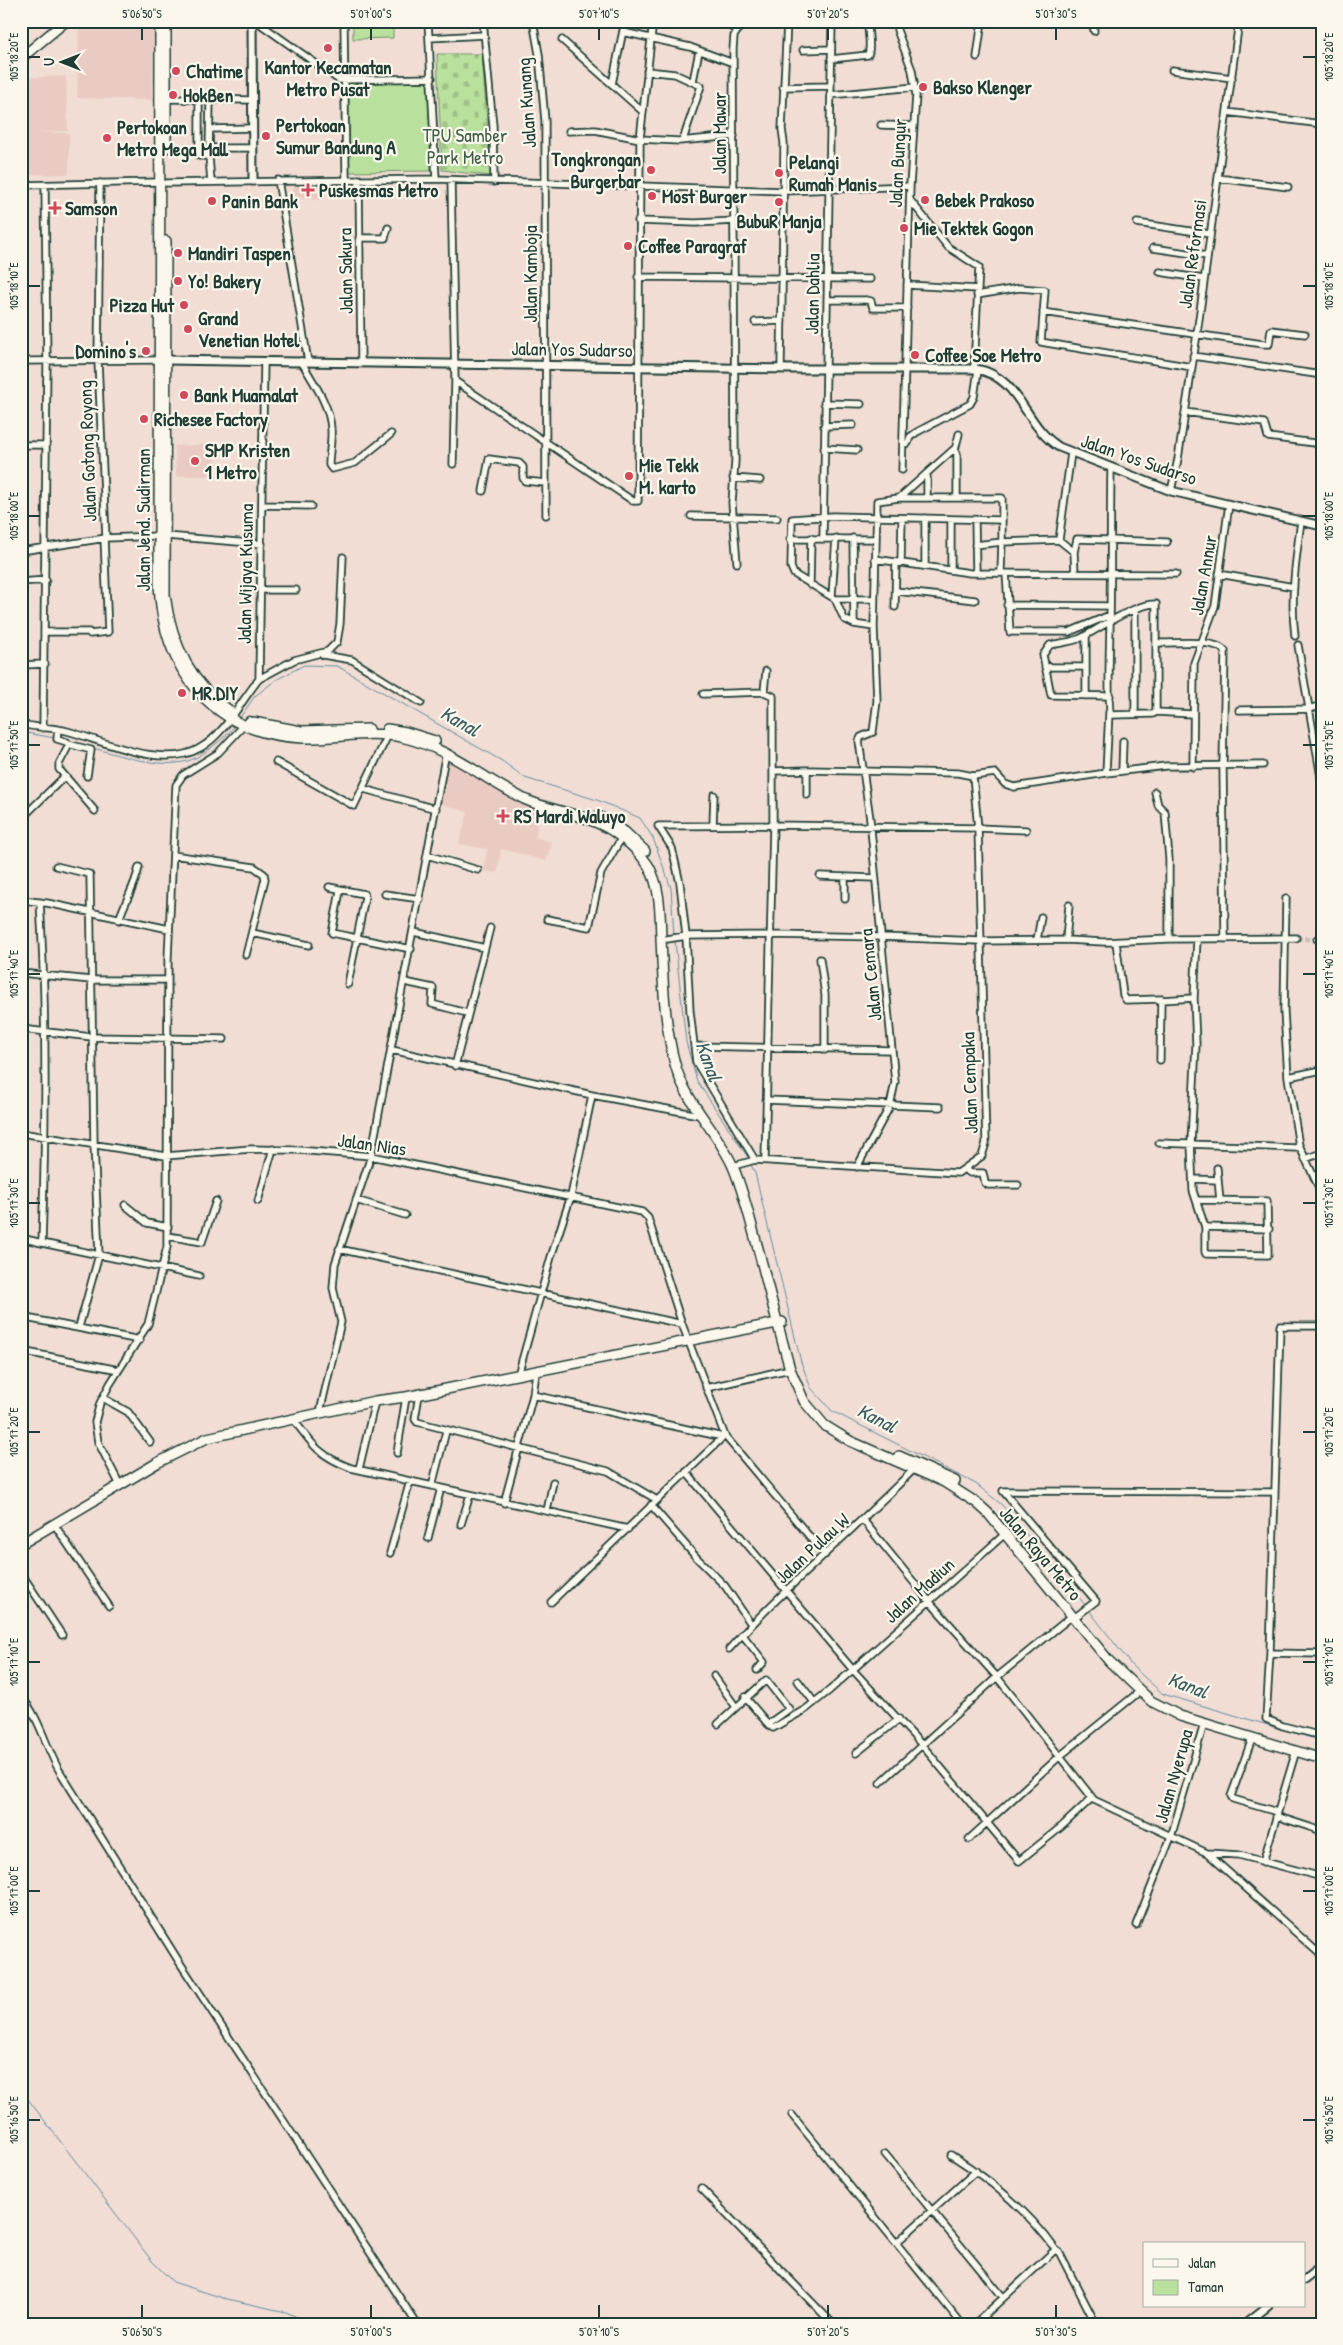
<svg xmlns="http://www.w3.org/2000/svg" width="1343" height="2345" font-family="'Patrick Hand',sans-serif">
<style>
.built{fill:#eacbc3}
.cemetery{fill:url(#cemetery-stones);stroke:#6c8e68}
.green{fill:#b9e09c;stroke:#6c8e68}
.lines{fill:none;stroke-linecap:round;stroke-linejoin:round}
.stream{stroke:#608da1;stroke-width:1}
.minor-tunnel{stroke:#c7bdb4;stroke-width:5.5;stroke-dasharray:5.5 3;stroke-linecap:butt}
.minor-casing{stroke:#1f3d34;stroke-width:9}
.tertiary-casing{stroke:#1f3d34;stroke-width:11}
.primary-casing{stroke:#1f3d34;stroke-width:12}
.trunk-casing{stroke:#1f3d34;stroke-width:12}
.minor{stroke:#fbf7ec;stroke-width:5.5}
.tertiary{stroke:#fbf7ec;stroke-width:7}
.primary{stroke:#fbf7ec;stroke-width:9}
.trunk{stroke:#fbf7ec;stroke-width:9}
.ticks{fill:none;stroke:#1f3d34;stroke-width:2}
.poi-dot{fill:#d1495b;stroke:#fbf7ec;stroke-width:2}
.labels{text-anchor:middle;stroke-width:4.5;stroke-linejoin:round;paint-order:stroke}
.poi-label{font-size:19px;font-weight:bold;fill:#1f3d34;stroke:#fbf7ec;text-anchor:start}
.street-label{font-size:19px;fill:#1f3d34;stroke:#fbf7ec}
.park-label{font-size:19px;fill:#3e5e49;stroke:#fbf7ec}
.water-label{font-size:20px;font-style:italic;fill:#3a5e62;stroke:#fbf7ec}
.neatline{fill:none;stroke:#1f3d34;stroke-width:2}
.ticks-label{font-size:12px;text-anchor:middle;fill:#1f3d34}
</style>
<defs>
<pattern id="cemetery-stones" width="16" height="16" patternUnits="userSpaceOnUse" patternTransform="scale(1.25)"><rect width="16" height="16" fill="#b9e09c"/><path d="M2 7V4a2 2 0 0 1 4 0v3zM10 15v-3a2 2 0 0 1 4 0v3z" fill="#9fc187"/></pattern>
</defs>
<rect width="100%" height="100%" fill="#f1ddd4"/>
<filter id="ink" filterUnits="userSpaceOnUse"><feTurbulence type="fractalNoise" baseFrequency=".02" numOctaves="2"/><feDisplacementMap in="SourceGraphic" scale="10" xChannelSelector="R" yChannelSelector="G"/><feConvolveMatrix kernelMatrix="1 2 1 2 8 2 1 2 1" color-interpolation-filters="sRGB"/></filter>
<g filter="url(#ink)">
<path class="built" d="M89 21H149L150 26 154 28 152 100 77 98 79 28Z
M66 76 68 131 34 132 69 133V174L21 175V78Z
M324 181 321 200 293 198 294 183Z
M215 444 216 476H176L175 446Z
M453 757 542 807 535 837 552 842 546 861 501 849 497 873 483 871 487 849 459 844 468 812 442 804 440 798 448 760Z"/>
<path class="cemetery" d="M437 54H482L491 176 442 170Z"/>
<path class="green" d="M353 21H393V38L353 39Z
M428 82 431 171 348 172 347 83Z"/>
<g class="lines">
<path class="stream" d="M239 719 255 696 276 680 304 665 337 666 502 761 525 778 597 800 640 818 653 838 671 888 674 937
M21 732 55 738
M69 741C101 749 151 769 183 762 196 760 207 751 217 743 224 737 231 732 236 724
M675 941 686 1042 697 1081 749 1159
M750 1163 755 1173 801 1362 811 1388 832 1411 976 1484 1002 1505 1086 1606
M1088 1609 1133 1667 1163 1694 1322 1741
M21 2090 152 2261 173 2282 223 2298 286 2312 312 2324"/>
<path class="minor-tunnel" d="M1296 938 1317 939"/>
<g class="minor-casing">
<path id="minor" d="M256 21 339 80 432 78
M344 21 346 179
M428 21 436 179
M483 21 493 126 494 182
M533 21 539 54 545 121 546 515
M719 21 737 30
M896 21 897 30 912 70 916 95 910 186 902 470
M1093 21 1094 31
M623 32 690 47 733 63
M429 38 484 35
M562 40 642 111
M803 50 831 49
M977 57 982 21
M831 59 868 55C872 46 867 31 868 21
M1172 70 1232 78
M647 71 675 74 701 86 683 140
M693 81 699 51
M612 84 625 21
M783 87 831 86
M830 95 915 87
M166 99 253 100
M199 100V156H209L211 182
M1227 112 1322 124
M881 125 913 126
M210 129 253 128
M569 131 595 130 640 139 679 141 734 136
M209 148H253
M209 156 210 100
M1218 178 1288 187
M359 179 361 362
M278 180 308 362
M451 180 455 381 633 501H638L640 139 653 21
M100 183 98 361 106 538
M166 183 436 179 784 191 910 186
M21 185 160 182
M910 200 948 247 979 267 974 369
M638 221 696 223 734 221
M1137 223 1210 234
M359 238H385L388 228
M1153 248 1207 256
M1160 272 1203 279
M638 277 870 279
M907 285 978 289
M977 295 1019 288 1045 290 1041 342C1091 351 1140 358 1191 367
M827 300H867L871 301 873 308H907
M1043 312 1263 344H1269L1271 330 1305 334
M755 322 782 321
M1193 356 1322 375
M21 361 159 360
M301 361C313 382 330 405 331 429 332 441 329 453 329 465L332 469 355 463 391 434
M781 369 784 143 782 129 787 21
M824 403 861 404
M1185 412 1264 423 1268 437 1322 444
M824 426 853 425
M903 444 908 443 910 437 917 432 970 404 974 397 978 370
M21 445H46
M824 448 857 450
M955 450 959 434
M453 464 455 381
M927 473V498
M733 478 760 480
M483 491 489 459 519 463 523 467V478L525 481 546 483
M1171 491 1178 459 1197 334 1239 21
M899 498 954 449 957 453V498
M262 505 311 506
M691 516 777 518
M925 518V566
M975 520 976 573
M166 536 262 544
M853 538 854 624
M790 539H874
M823 539 832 21
M1059 540 1071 453
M975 545 1002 542 1001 573
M21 551 106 538 158 536
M1074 552 1077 539 1167 542
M875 559 970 573 1176 574
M901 562 902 519
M737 563 732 503 735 461 733 49 734 36 744 21
M951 570V520
M1006 573 1010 632H1069L1110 615
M1219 574 1294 587
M21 582 46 580
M810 585 811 538
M261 590H296
M896 591 975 600
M832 596 836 538
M835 599H874
M1007 605 1110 606
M895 607 896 562
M1135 609V714
M874 627 854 624 844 619 835 599 794 574 791 567 792 519 833 516 1001 520
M45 632H89L90 634 108 632 104 538
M1086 635V696
M1295 636C1290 598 1296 559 1301 521
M1157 643C1174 644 1213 638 1225 651L1223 767 1225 939
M1298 645 1322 783
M323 655 352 660 421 703
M21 665 45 664
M1045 667H1086
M259 679 294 660 328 651 337 642 340 624 343 557
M764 692 766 671
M703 694 764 692 773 696V825L765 1160
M1110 696 1051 695 1043 655 1050 645C1060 643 1072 642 1081 638 1100 628 1136 603 1156 604V712L1153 714 1111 715C1107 708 1110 637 1110 623 1111 572 1110 520 1111 469
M1239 710 1309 709 1322 705
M1156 712 1192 714
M21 724C36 728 52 727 67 731 104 741 163 770 200 748 225 734 241 701 259 679L264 361
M43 728 47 361 45 186
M58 729 57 739 67 742 69 745 59 764V769L95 811
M68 744 91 750 87 776
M276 762 354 806 388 735
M1193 767 1194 663 1215 606 1229 504
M807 770V795
M1122 771 1123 741
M1106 773 1109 712
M973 776 995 773 1005 784 1014 787 1106 773 1166 766 1263 765
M364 789 436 809
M21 790H22
M1155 792 1158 805 1165 812 1169 859V939
M21 819 65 776
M713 825 714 795
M173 855 254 867 264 874 265 879 246 955
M427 855 478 870
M56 866 89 874 90 876 94 1144 99 1255 79 1327
M820 876 874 878
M329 887 364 894 365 897 348 984
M340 891 332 933 411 949
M385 894 420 899
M845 899V877
M21 900 47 903 169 929
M40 902C47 1016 46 1129 42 1243L199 1276
M547 919 589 927 601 873 622 837
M119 920C125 901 135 887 139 867
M414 932 485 948
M252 933 309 945
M667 939 686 936 771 935 882 937 979 941 1066 940 1104 942 1169 939 1296 938
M1317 939H1322
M1037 940 1041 917
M1066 940 1069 905
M1197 940 1194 998 1196 1044 1191 1143 1193 1191 1205 1227V1252L1206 1254 1268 1255 1267 1201 1197 1200
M1116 942 1123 995 1126 1000 1162 999
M820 959 825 995V1050
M21 973 91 980H168
M405 982 433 988 432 1004 467 1013
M21 1029 92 1037 224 1039
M694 1046 892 1050
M392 1050 592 1095 699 1115
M1160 1060 1161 1000 1194 998
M455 1066 490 928
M1288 1077 1322 1070
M766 1100 940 1107
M21 1133 166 1156 251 1149 297 1150 371 1156 642 1212 648 1218 682 1324 725 1436 825 1555
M1159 1143 1296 1148 1299 1146 1288 1077 1284 1011 1286 898
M1299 1145 1322 1194
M1305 1159 1322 1153
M755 1160 696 1062 690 1011 686 936 680 883 672 848 658 826 773 825 978 828 1026 830
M737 1165 755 1160 958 1173 982 1156 986 1143 978 828 973 776 958 773 807 770 773 771
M857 1167 890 1106 895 1082 870 819 859 741 861 737 873 732 877 701 874 627 877 501 899 498H1002V542L1059 540 1074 552 1075 573
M1217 1168 1220 1201
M965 1169 970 1173H983L985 1183 988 1185H1018
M1193 1179 1218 1180
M356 1200 405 1215
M258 1201 273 1149
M125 1205 147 1223 168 1227
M1205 1227 1269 1229
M168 1236 202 1242 216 1201
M21 1238 42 1243
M339 1249 682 1324
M21 1317 140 1340
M21 1351 119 1370
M518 1375 551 1257 571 1196 592 1095
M706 1388 790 1369
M419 1395 415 1419 417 1422 608 1471 657 1500
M533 1395 723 1437
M103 1398 128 1412 150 1442
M320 1412 341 1322 333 1288 335 1264 371 1156 446 752
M294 1420C313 1446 320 1456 351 1468L628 1529
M397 1453 406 1397
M359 1469 375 1401
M686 1472 853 1670 922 1745 1019 1861 1061 1827 1092 1798
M120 1485 98 1442 95 1422 100 1403 110 1384 148 1324 167 1247 168 958 176 785 183 775 218 753 249 720
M432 1486 446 1431
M1003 1491 1275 1492
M1003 1491 1096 1601 1078 1615
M504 1503 533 1395 536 1372
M651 1505 696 1557 725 1586 751 1624
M547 1511 553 1482
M863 1520 929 1601 997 1677 1094 1800 1207 1853 1239 1855 1322 1877
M54 1524 109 1606
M461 1524 470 1495
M428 1538 441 1488
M390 1553 410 1481
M21 1573 62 1635
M551 1602 722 1438
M742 1634 764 1662 757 1670
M729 1649C787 1585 854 1530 914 1469
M1270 1653 1280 1326H1322
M1322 1654 1270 1653 1266 1719 1283 1726 1322 1736
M714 1676 736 1707
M798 1681 814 1702
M21 1697C39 1715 46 1748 59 1770L178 1960 417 2324
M718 1724 766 1680 789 1709 768 1724 745 1697
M768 1724 773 1728 806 1709 830 1690 1006 1533
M1252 1739 1231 1796 1233 1799 1277 1812
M856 1753 899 1719
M880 1783 997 1677 1072 1616
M1276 1816 1322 1831
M969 1839 1060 1756 1139 1692
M1207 1853 1322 1956
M1263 1862 1296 1751
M1136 1925 1171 1837 1204 1724
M792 2115 962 2324
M885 2154 1003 2297
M951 2155C991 2180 1029 2212 1056 2250
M701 2188 833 2324
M896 2243 976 2171
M975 2324 1055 2250 1059 2252 1096 2324"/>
</g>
<g class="tertiary-casing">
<path id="tertiary" d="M252 21 253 181
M166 360 794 369H976C1021 377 1024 426 1059 447L1171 491 1322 526
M1304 2280 1322 2266
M1245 2324 1268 2306"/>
</g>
<g class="primary-casing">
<path id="primary" d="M21 58 66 21
M21 1544 157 1463 207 1438 375 1401 406 1397 782 1322"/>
</g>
<g class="trunk-casing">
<path id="trunk" d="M160 21 159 583C162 669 213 735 303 738 336 739 369 730 401 737 448 747 482 778 524 799 552 812 584 813 611 830 625 839 639 851 648 865 661 887 660 914 661 938 663 980 664 1024 675 1064 686 1105 719 1132 734 1169 745 1196 751 1224 759 1252 769 1291 779 1330 790 1369L804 1401 824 1425 850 1441 944 1482 977 1503 988 1513 1109 1661 1151 1701 1180 1716 1322 1759
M166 26V148
M166 241 165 595C171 641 190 684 230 711
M253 722 301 731 369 729
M387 729 406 732 435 741
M598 816 625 832 645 851
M899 1456 955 1481"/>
</g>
<use href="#minor" class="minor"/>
<use href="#tertiary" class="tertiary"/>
<use href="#primary" class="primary"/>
<use href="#trunk" class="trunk"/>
</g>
</g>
<path class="ticks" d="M142 28V40M371 28V40M599 28V40M828 28V40M1056 28V40M28 57H40M1303 57H1316M28 286H40M1303 286H1316M28 516H40M1303 516H1316M28 745H40M1303 745H1316M28 974H40M1303 974H1316M28 1203H40M1303 1203H1316M28 1432H40M1303 1432H1316M28 1662H40M1303 1662H1316M28 1891H40M1303 1891H1316M28 2120H40M1303 2120H1316M142 2305V2318M371 2305V2318M599 2305V2318M828 2305V2318M1056 2305V2318"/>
<g class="poi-dot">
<circle cx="328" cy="48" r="5"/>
<circle cx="176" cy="71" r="5"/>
<circle cx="923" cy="87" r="5"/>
<circle cx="173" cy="95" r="5"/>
<circle cx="266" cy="136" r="5"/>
<circle cx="107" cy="138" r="5"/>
<circle cx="651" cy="170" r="5"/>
<circle cx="779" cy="173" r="5"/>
<path d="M305.5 182.5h5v5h5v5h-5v5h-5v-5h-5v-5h5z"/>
<circle cx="652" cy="196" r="5"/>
<circle cx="925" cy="200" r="5"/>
<circle cx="212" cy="201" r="5"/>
<circle cx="779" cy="202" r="5"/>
<path d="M52.5 200.5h5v5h5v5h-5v5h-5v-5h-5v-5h5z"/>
<circle cx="904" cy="228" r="5"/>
<circle cx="628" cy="246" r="5"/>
<circle cx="178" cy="253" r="5"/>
<circle cx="178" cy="281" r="5"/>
<circle cx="184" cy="305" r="5"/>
<circle cx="188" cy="329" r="5"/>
<circle cx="146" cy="351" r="5"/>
<circle cx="915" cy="355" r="5"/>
<circle cx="184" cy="395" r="5"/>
<circle cx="144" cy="419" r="5"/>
<circle cx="195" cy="461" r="5"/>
<circle cx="629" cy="476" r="5"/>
<circle cx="182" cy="693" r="5"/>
<path d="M500.5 808.5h5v5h5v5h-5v5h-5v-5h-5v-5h5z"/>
</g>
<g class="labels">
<g class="poi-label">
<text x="328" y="74" text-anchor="middle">Kantor Kecamatan<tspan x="328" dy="22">Metro Pusat</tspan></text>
<text x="186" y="78">Chatime</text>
<text x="933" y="94">Bakso Klenger</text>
<text x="183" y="102">HokBen</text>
<text x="276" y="132">Pertokoan<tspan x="276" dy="22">Sumur Bandung A</tspan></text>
<text x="117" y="134">Pertokoan<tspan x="117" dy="22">Metro Mega Mall</tspan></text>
<text x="641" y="166" text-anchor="end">Tongkrongan<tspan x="641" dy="22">Burgerbar</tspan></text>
<text x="789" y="169">Pelangi<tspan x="789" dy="22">Rumah Manis</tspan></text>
<text x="319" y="197">Puskesmas Metro</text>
<text x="662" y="203">Most Burger</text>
<text x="935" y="207">Bebek Prakoso</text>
<text x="222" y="208">Panin Bank</text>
<text x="65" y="215">Samson</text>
<text x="779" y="228" text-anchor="middle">BubuR Manja</text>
<text x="914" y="235">Mie Tektek Gogon</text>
<text x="638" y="253">Coffee Paragraf</text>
<text x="188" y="260">Mandiri Taspen</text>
<text x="188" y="288">Yo! Bakery</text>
<text x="174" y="312" text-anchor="end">Pizza Hut</text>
<text x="198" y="325">Grand<tspan x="198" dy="22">Venetian Hotel</tspan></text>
<text x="136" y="358" text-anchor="end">Domino's</text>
<text x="925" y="362">Coffee Soe Metro</text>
<text x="194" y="402">Bank Muamalat</text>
<text x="154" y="426">Richesee Factory</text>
<text x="205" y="457">SMP Kristen<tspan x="205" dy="22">1 Metro</tspan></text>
<text x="639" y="472">Mie Tekk<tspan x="639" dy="22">M. karto</tspan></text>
<text x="192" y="700">MR.DIY</text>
<text x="514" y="823">RS Mardi Waluyo</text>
</g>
<g class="street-label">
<text transform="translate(526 103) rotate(-94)" y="7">Jalan Kunang</text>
<text transform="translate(719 133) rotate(-90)" y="7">Jalan Mawar</text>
<text transform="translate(897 163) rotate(-87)" y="7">Jalan Bungur</text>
<text transform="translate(1192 254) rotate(-82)" y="7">Jalan Reformasi</text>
<text transform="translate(345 271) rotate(-91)" y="7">Jalan Sakura</text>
<text transform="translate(530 274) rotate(-90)" y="7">Jalan Kamboja</text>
<text transform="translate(812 294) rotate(-89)" y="7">Jalan Dahlia</text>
<text transform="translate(572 349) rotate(1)" y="7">Jalan Yos Sudarso</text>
<text transform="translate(87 451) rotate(-92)" y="7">Jalan Gotong Royong</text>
<text transform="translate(1139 459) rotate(19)" y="7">Jalan Yos Sudarso</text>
<text transform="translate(143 520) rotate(-90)" y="7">Jalan Jend. Sudirman</text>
<text transform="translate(245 574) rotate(-89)" y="7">Jalan Wijaya Kusuma</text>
<text transform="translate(1203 575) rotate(-80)" y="7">Jalan Annur</text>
<text transform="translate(870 975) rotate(-96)" y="7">Jalan Cemara</text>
<text transform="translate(969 1083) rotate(-92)" y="7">Jalan Cempaka</text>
<text transform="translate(372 1144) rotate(8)" y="7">Jalan Nias</text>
<text transform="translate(812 1548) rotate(-43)" y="7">Jalan Pulau W</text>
<text transform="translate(1041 1553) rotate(50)" y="7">Jalan Raya Metro</text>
<text transform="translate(919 1590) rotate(-42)" y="7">Jalan Madiun</text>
<text transform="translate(1173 1776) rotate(-74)" y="7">Jalan Nyerupa</text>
</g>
<g class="park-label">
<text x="465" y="142">TPU Samber<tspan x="465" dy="22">Park Metro</tspan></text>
</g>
<g class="water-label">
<text transform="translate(460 721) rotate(30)" y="7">Kanal</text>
<text transform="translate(709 1061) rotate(70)" y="7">Kanal</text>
<text transform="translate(877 1418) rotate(27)" y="7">Kanal</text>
<text transform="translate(1188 1685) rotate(21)" y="7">Kanal</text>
</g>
</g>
<rect width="1343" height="2345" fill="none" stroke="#fbf7ec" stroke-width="55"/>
<rect x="1143" y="2242" width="162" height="65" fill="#fbf7ec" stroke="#a3ada2"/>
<rect x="1153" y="2259" width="25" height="8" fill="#fbf7ec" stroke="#a3ada2"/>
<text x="1188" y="2268" font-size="15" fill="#1f3d34">Jalan</text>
<rect x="1153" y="2280" width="25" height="15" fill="#b9e09c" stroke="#a3ada2"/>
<text x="1188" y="2292" font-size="15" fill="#1f3d34">Taman</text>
<g transform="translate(62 62) rotate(270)" stroke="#fbf7ec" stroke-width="4" paint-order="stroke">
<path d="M0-4L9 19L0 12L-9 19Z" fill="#1f3d34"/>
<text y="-8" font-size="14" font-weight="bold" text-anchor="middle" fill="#1f3d34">U</text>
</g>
<rect x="28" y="28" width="1288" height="2290" class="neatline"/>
<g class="ticks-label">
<text x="142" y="18">5°06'50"S</text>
<text x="371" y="18">5°07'00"S</text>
<text x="599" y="18">5°07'10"S</text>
<text x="828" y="18">5°07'20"S</text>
<text x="1056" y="18">5°07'30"S</text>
<text transform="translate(1329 57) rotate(-90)" y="4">105°18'20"E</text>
<text transform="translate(14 57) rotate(-90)" y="4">105°18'20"E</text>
<text transform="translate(1329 286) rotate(-90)" y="4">105°18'10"E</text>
<text transform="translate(14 286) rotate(-90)" y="4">105°18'10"E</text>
<text transform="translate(1329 516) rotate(-90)" y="4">105°18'00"E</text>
<text transform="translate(14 516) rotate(-90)" y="4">105°18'00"E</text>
<text transform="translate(1329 745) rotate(-90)" y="4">105°17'50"E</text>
<text transform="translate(14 745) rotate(-90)" y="4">105°17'50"E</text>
<text transform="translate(1329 974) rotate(-90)" y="4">105°17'40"E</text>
<text transform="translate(14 974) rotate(-90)" y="4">105°17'40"E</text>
<text transform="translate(1329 1203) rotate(-90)" y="4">105°17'30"E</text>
<text transform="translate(14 1203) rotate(-90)" y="4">105°17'30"E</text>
<text transform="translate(14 1432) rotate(-90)" y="4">105°17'20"E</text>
<text transform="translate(1329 1432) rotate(-90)" y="4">105°17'20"E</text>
<text transform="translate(14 1662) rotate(-90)" y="4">105°17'10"E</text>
<text transform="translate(1329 1662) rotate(-90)" y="4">105°17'10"E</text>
<text transform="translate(14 1891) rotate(-90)" y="4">105°17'00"E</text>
<text transform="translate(1329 1891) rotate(-90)" y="4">105°17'00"E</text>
<text transform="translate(14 2120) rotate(-90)" y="4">105°16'50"E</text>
<text transform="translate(1329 2120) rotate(-90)" y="4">105°16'50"E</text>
<text x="142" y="2336">5°06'50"S</text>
<text x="371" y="2336">5°07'00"S</text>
<text x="599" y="2336">5°07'10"S</text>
<text x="828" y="2336">5°07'20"S</text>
<text x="1056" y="2336">5°07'30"S</text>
</g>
</svg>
